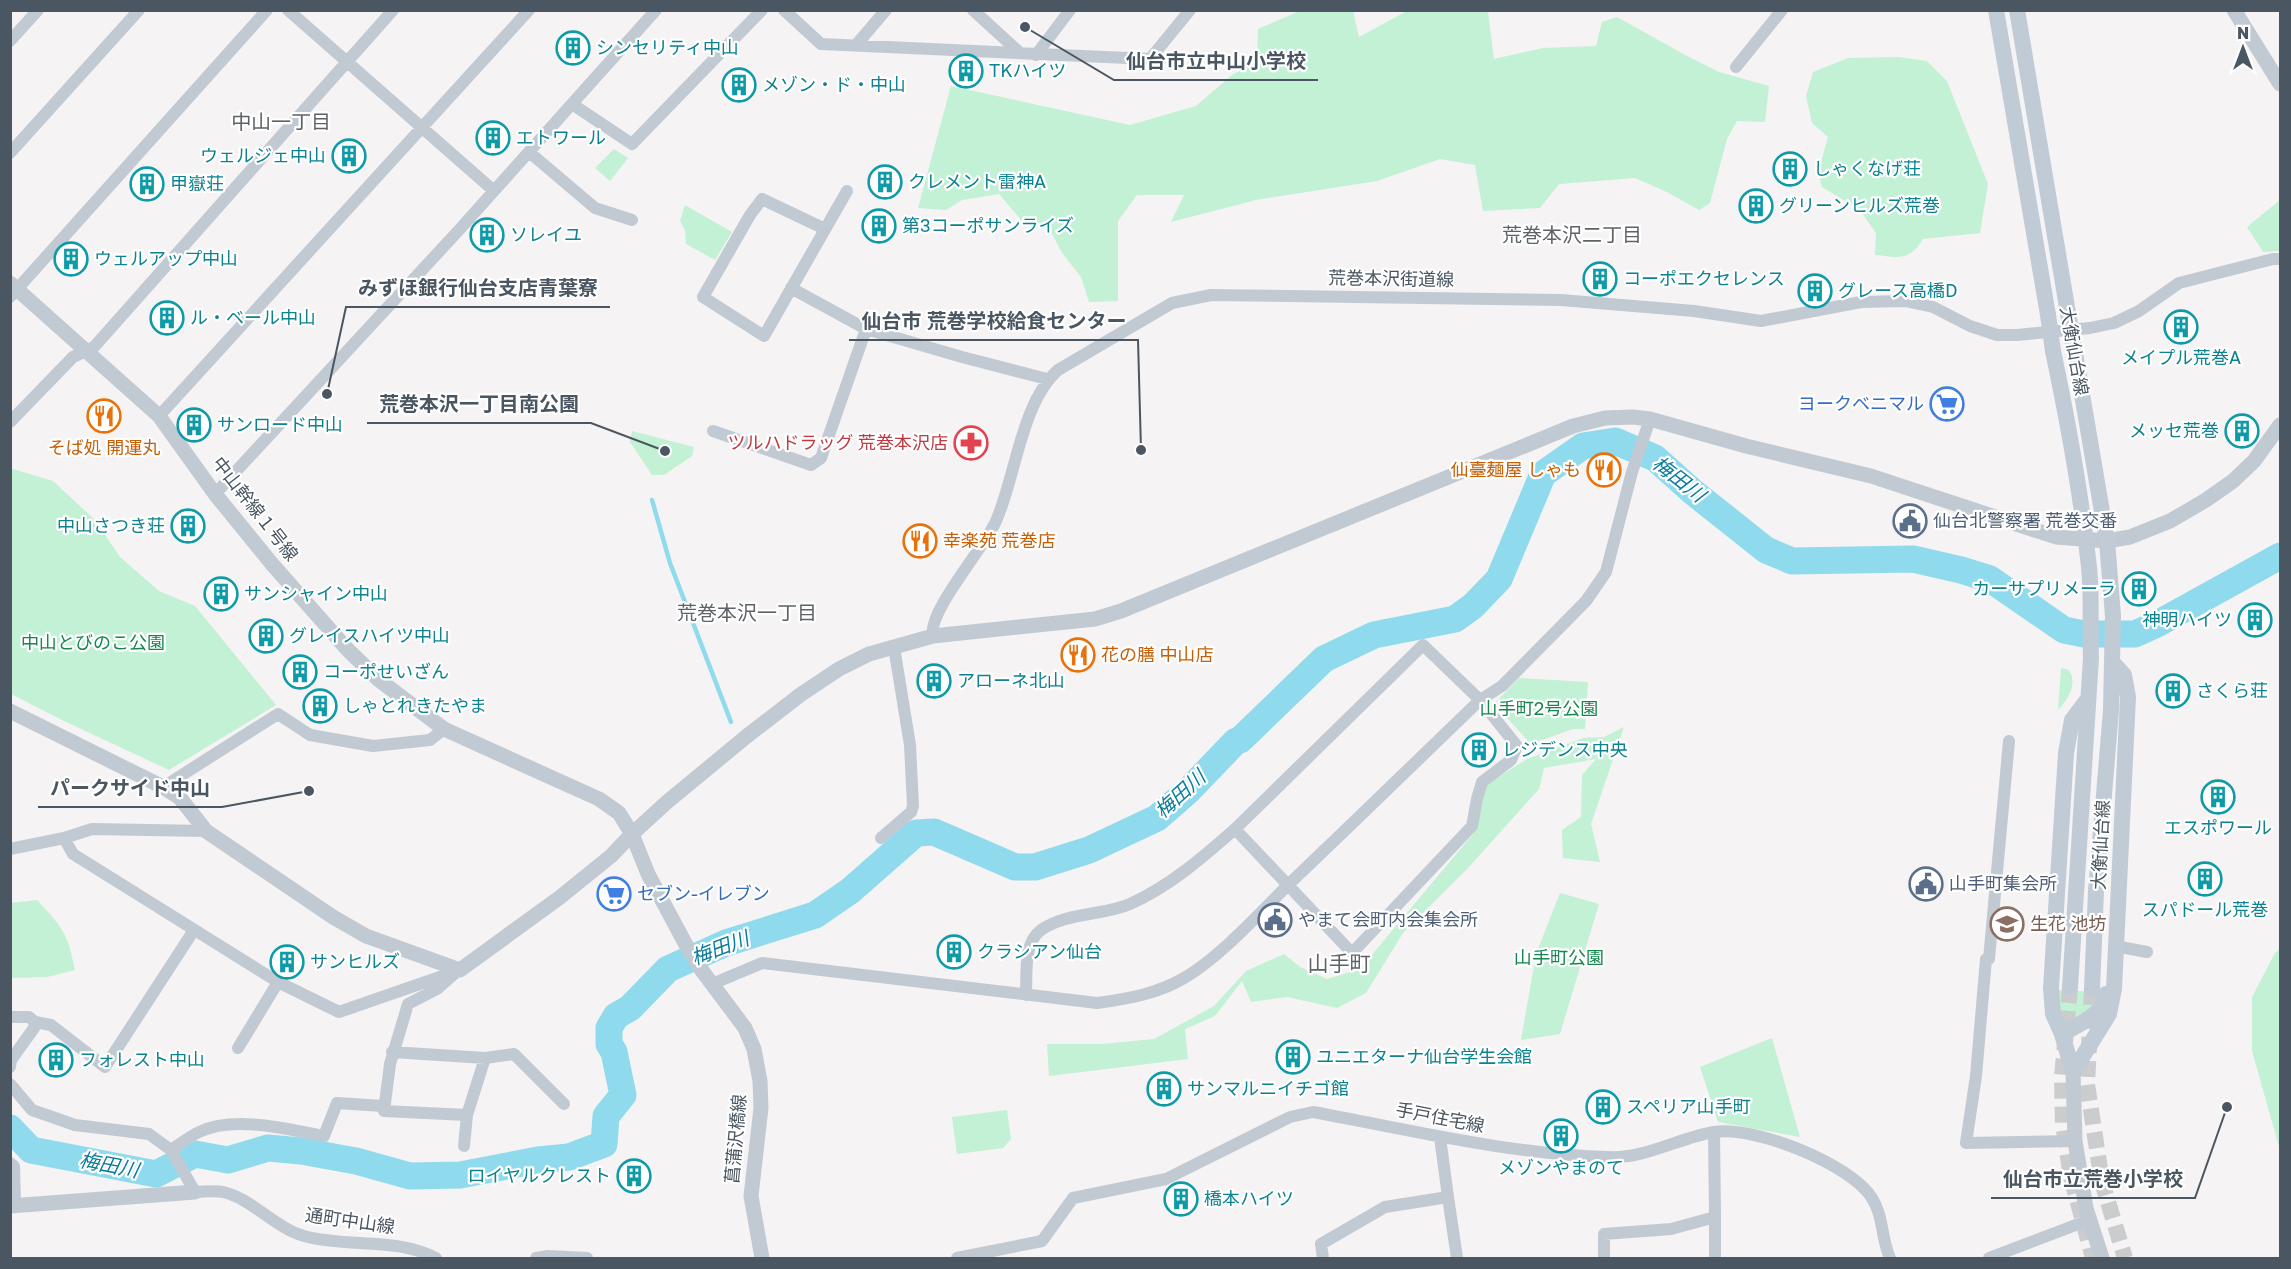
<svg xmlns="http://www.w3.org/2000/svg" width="2291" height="1269" font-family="'Golos Text','Noto Sans JP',sans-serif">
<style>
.green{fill:#c3f1d5}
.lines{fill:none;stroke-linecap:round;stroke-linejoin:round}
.stream{stroke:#90daee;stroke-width:4.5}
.river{stroke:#90daee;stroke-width:27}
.secondary-tunnel{stroke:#caccce;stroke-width:16;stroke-dasharray:16 8;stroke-linecap:butt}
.minor{stroke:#c1cad2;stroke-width:12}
.tertiary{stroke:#c1cad2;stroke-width:15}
.secondary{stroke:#c1cbd6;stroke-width:16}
.secondary-bridge{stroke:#c1cbd6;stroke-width:16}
.labels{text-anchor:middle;stroke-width:4.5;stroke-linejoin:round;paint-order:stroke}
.culture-label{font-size:18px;fill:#0d838f;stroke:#fff;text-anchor:start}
.street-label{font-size:18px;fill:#4a5661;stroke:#fff}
.shop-label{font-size:18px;fill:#366cbe;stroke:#fff;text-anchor:end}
.health-label{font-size:18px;fill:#be3a42;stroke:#fff;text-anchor:end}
.food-label{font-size:18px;fill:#c56008;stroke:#fff;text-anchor:start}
.service-label{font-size:18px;fill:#4e5e75;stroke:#fff;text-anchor:start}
.park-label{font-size:18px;fill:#17864f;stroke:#fff}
.education-label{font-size:18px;fill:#785e54;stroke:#fff;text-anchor:start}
.neighbourhood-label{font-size:20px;fill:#5f6368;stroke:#fff}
.water-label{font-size:20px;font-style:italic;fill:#0c7c9b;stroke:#fff}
.quarter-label{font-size:21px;fill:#5f6368;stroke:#fff}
.leader{fill:none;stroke:#4a5661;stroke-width:2}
.callout-dot{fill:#4a5661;stroke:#fff;stroke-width:2}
.callout-label{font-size:20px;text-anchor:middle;font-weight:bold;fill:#4a5661;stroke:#fff;stroke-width:4.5;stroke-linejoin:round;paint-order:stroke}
</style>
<rect width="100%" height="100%" fill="#f5f3f3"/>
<path class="green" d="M1300 11H1353L1359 37 1407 11H1488L1494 59 1543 48 1596 46 1602 22 1617 17 1687 56 1719 72 1769 86 1765 122 1737 121 1727 139 1710 203 1699 210 1667 192 1635 178 1559 184 1540 208 1483 211 1475 165 1440 159 1377 181 1256 200 1171 222 1184 195H1137L1118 221V301L1089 302 1081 277 1062 253 1049 228 1022 221 999 194 962 200 946 210 918 208 951 86 1130 125 1196 106 1232 75 1257 62 1258 29Z
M1899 57 1927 61 1947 81 1988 184 1980 233 1923 239C1909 262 1898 257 1875 255L1876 233 1860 210 1822 187 1818 173 1828 137 1812 123 1806 96 1813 72 1848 58Z
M614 149 628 158 610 181 595 168Z
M2280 200 2279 236 2280 251 2263 252 2247 227Z
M685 205 732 232 715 260 686 244 685 230 680 221Z
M632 431 694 447 692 456 664 475H652L630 442Z
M10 468 53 481 95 520 120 557 159 591 195 606 276 705 169 770 64 721 11 694Z
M2061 668 2069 670C2078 684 2068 699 2058 710Z
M1519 678 1588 682 1585 729H1573L1531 744 1494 704Z
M1624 727 1591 824 1600 862 1563 858 1562 830 1581 817 1582 775 1596 759 1544 768 1539 789 1468 868 1403 933 1366 993 1337 1008 1287 997 1251 1002 1242 981 1215 1016 1185 1029 1188 1059 1049 1076 1047 1044H1102L1154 1039 1214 1006 1246 971 1284 954 1300 967 1327 979 1360 969 1473 834 1487 784 1527 759 1583 738 1604 737Z
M1560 893 1599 904 1560 1034 1521 1040 1536 954Z
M37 900C63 928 67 932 75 970L47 977 11 978V903Z
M2280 948V1150L2252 1051V997L2275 953Z
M2055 990 2101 992 2095 1009 2071 1020 2065 1019 2061 1015Z
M1772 1038 1800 1137 1718 1122 1700 1067Z
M1007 1110 1011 1139 1003 1148 957 1154 952 1117Z"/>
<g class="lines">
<path class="stream" d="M652 500 670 563 731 722"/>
<path class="river" d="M10 1128 31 1150 156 1174 195 1154 228 1160 268 1148 301 1151 356 1161 410 1176 460 1175 538 1160 569 1157 604 1144 606 1116 623 1095 614 1052 609 1044V1028L616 1016 630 1008 668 969 726 943 815 915 850 891 916 833 934 832 1015 867H1035L1089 850 1157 818 1189 790 1236 741 1240 740 1324 659 1374 635 1455 619 1473 606 1499 579 1543 474 1583 446 1615 441 1655 458 1693 492 1766 550 1792 561 1913 559 1961 570 1990 579 2064 630 2084 634H2135L2157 624 2280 556"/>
<path class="secondary-tunnel" d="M2070 987 2062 1077 2063 1124 2071 1177 2093 1258
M2092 989 2087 1084 2102 1182 2125 1258"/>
<path class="minor" d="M288 10 493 190
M784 10 821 44 1150 59 1190 10
M973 10 1020 53
M10 41 38 10
M856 45 886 10
M1036 55 1070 10
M1736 67 1782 10
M572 104 632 144 762 10
M529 152 595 208 632 220
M10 153 139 10
M825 229 762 199 750 215 703 297 764 336C792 288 819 239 847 191
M791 288 866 329 962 357 1047 379
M10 297 267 10
M159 416 529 10
M10 422 73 357 94 347 393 10
M713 431 811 465 821 458 866 329
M215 494 459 230 656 10
M933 636C927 612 985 547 996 521 1016 476 1021 403 1058 370L1172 303 1211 295 1561 300 1694 311 1761 321 1861 302 1905 301 1933 307 1970 326 1997 335H2017L2090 328 2114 323 2139 311 2179 283 2273 259H2280
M163 787 278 714 310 735 373 746 430 740 444 729
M64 838 73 854 278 982 339 1012 460 970
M881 838 911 812 913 806 910 745 894 647
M10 849 64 838 92 829 206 831
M2115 946 2147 952
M1986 959 1976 1076 1966 1143 2075 1141
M1989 959 2009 741
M454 974 437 989 408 1004 390 1064 384 1111 467 1115
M712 984 762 963 1097 1003C1127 999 1157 994 1184 978 1219 958 1260 913 1289 884 1353 823 1416 762 1480 700L1502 686 1586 601 1606 572 1632 472 1650 419
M1026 995C1027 974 1023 943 1041 930 1067 912 1102 916 1130 904 1170 886 1202 858 1235 829L1352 953 1472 826 1477 799 1482 782 1511 760 1517 746 1480 700 1423 645 1235 829
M10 1017H29L35 1022 34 1028 11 1060 10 1067
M35 1022 51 1025 105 1067 194 930
M238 1048 278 982
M392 1052 485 1058 514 1054 564 1104
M10 1084 32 1110 75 1125 149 1134 171 1150 195 1192C203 1192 214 1190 223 1192 251 1198 275 1228 304 1236 348 1248 395 1237 436 1258
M1440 1137 1448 1197
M464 1146 467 1115 485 1058
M171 1150C180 1144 189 1137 199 1132 233 1115 288 1129 324 1136L337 1103 383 1106
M10 1163 14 1166 15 1205
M1715 1217V1258
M536 1258 548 1256 587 1258
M957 1258 1042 1241 1073 1198 1166 1179 1290 1117 1313 1112C1411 1130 1508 1154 1608 1157 1645 1159 1678 1138 1714 1132 1753 1125 1851 1164 1872 1198 1884 1217 1881 1239 1890 1258
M1323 1258 1321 1244 1385 1207 1448 1197 1457 1258
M1604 1258V1234L1671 1229 1715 1217 1714 1132
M1989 1258 2089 1220"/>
<path class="tertiary" d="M2234 10 2280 84
M10 283 159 416 215 494 272 564 347 649 379 680 444 729 599 799 619 813 632 834 648 874 685 943 700 968 745 1028 754 1049 760 1081 761 1108 751 1196 762 1258
M10 711 163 787 180 798 206 831 333 917 366 936 460 970 559 898 611 856 632 834 667 802 747 736 800 695 839 669 869 654 933 636 1095 619 1121 611 1573 426 1605 418 1633 417 1650 419 1746 446 1871 476 2056 537 2107 541 2130 537 2170 521 2206 500 2233 481 2254 461 2280 425
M2073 1072 2075 1141 2086 1208 2102 1258
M10 1206 195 1192"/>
<path class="secondary" d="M1996 10 2048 315
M2017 10 2068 313
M2074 347 2107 541 2113 616 2111 710 2096 891 2092 989
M2053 351C2068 422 2081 494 2089 567 2092 597 2090 628 2091 658L2070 987
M2062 1034C2079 1024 2104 1015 2106 994
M2073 1072 2109 1014 2114 989 2128 697 2124 675 2113 663
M2073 1072 2062 1034 2053 1014 2051 988 2066 753 2072 720 2087 700"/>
<path class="secondary-bridge" d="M2068 313 2074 347
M2048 315 2053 351"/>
</g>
<defs>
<g id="building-ring" transform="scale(1.725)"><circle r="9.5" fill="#fff" stroke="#0f9aa8" stroke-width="1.5"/><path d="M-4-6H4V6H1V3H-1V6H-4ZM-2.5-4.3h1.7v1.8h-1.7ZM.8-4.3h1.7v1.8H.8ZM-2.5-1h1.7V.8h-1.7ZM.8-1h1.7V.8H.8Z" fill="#0f9aa8"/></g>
<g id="supermarket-ring" transform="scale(1.725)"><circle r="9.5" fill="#fff" stroke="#3f7fe0" stroke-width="1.5"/><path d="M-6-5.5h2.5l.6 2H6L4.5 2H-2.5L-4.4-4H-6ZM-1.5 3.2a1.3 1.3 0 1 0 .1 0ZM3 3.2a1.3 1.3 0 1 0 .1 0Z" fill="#3f7fe0"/></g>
<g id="restaurant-ring" transform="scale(1.725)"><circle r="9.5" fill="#fff" stroke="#e8710a" stroke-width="1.5"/><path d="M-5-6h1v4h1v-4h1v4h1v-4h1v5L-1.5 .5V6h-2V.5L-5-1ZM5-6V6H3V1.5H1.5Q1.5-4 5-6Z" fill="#e8710a"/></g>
<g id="pharmacy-ring" transform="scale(1.725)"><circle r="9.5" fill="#fff" stroke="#e0444e" stroke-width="1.5"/><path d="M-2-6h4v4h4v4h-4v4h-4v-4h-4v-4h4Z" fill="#e0444e"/></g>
<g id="civic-ring" transform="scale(1.725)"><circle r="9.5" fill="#fff" stroke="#5c6f8a" stroke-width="1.5"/><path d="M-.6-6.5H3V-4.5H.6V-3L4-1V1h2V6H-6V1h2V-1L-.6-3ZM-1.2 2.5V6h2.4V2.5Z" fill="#5c6f8a"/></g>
<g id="school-ring" transform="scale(1.725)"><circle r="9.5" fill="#fff" stroke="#8d6e63" stroke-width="1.5"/><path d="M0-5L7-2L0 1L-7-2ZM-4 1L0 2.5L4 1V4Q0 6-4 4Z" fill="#8d6e63"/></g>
</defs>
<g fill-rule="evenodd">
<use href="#building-ring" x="573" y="48"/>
<use href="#building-ring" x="966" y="71"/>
<use href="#building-ring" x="739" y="85"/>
<use href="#building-ring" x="493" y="138"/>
<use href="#building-ring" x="349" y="156"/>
<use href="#building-ring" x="1790" y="169"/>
<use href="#building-ring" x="885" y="182"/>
<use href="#building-ring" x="147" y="184"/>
<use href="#building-ring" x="1756" y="206"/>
<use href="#building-ring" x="879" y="226"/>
<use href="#building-ring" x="487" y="235"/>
<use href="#building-ring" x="71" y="259"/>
<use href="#building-ring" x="1600" y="279"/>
<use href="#building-ring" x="1815" y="291"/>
<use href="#building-ring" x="167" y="318"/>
<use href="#building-ring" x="2181" y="327"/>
<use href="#supermarket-ring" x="1947" y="404"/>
<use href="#restaurant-ring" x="104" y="416"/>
<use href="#building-ring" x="194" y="425"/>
<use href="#building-ring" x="2242" y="431"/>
<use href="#pharmacy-ring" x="971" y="443"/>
<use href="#restaurant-ring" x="1604" y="470"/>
<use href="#civic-ring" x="1910" y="521"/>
<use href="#building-ring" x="188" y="526"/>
<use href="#restaurant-ring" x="920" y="541"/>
<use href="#building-ring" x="2139" y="589"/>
<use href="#building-ring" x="221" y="594"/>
<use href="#building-ring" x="2255" y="620"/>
<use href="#building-ring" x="266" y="636"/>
<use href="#restaurant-ring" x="1078" y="655"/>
<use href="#building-ring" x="300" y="672"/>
<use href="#building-ring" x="934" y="681"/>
<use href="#building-ring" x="2173" y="691"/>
<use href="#building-ring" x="320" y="706"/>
<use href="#building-ring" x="1479" y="750"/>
<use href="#building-ring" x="2218" y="797"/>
<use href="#building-ring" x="2205" y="879"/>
<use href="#civic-ring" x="1926" y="884"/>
<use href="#supermarket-ring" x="614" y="894"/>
<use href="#civic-ring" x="1275" y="920"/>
<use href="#school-ring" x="2007" y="924"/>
<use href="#building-ring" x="954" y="952"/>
<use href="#building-ring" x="287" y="962"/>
<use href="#building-ring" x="1293" y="1057"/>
<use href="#building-ring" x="56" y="1060"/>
<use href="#building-ring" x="1164" y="1089"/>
<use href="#building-ring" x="1603" y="1107"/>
<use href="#building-ring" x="1561" y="1136"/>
<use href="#building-ring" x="634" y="1176"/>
<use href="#building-ring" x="1181" y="1199"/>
</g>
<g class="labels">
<g class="culture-label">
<text x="596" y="54">シンセリティ中山</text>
<text x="989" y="77">TKハイツ</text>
<text x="762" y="91">メゾン・ド・中山</text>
<text x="516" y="144">エトワール</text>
<text x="326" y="162" text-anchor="end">ウェルジェ中山</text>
<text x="1813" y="175">しゃくなげ荘</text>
<text x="908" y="188">クレメント雷神A</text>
<text x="170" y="190">甲嶽荘</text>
<text x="1779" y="212">グリーンヒルズ荒巻</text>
<text x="902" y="232">第3コーポサンライズ</text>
<text x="510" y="241">ソレイユ</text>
<text x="94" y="265">ウェルアップ中山</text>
<text x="1623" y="285">コーポエクセレンス</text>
<text x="1838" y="297">グレース高橋D</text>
<text x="190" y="324">ル・ベール中山</text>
<text x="2181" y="364" text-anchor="middle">メイプル荒巻A</text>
<text x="217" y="431">サンロード中山</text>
<text x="2219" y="437" text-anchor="end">メッセ荒巻</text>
<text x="165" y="532" text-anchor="end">中山さつき荘</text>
<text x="2116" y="595" text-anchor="end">カーサプリメーラ</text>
<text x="244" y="600">サンシャイン中山</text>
<text x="2232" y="626" text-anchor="end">神明ハイツ</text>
<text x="289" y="642">グレイスハイツ中山</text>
<text x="323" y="678">コーポせいざん</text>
<text x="957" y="687">アローネ北山</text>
<text x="2196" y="697">さくら荘</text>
<text x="343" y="712">しゃとれきたやま</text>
<text x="1502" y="756">レジデンス中央</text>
<text x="2218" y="834" text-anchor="middle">エスポワール</text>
<text x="2205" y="916" text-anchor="middle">スパドール荒巻</text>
<text x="977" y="958">クラシアン仙台</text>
<text x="310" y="968">サンヒルズ</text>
<text x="1316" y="1063">ユニエターナ仙台学生会館</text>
<text x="79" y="1066">フォレスト中山</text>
<text x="1187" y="1095">サンマルニイチゴ館</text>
<text x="1626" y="1113">スペリア山手町</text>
<text x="1561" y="1174" text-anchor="middle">メゾンやまのて</text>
<text x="611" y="1182" text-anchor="end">ロイヤルクレスト</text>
<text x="1204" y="1205">橋本ハイツ</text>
</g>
<g class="street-label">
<text transform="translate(1391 279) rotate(1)" y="6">荒巻本沢街道線</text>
<text transform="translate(2074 351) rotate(80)" y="6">大衡仙台線</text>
<text transform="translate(255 509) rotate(52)" y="6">中山幹線１号線</text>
<text transform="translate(2101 845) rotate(-87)" y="6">大衡仙台線</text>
<text transform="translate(1440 1118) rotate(11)" y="6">手戸住宅線</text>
<text transform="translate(736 1139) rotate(-85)" y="6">菖蒲沢橋線</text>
<text transform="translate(350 1221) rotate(8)" y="6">通町中山線</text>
</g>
<g class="shop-label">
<text x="1924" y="410">ヨークベニマル</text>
<text x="637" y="900" text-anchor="start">セブン-イレブン</text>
</g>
<g class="health-label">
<text x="948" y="449">ツルハドラッグ 荒巻本沢店</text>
</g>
<g class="food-label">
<text x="104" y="454" text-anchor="middle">そば処 開運丸</text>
<text x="1581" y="476" text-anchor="end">仙臺麺屋 しゃも</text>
<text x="943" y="547">幸楽苑 荒巻店</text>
<text x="1101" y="661">花の膳 中山店</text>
</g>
<g class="service-label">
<text x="1933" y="527">仙台北警察署 荒巻交番</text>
<text x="1949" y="890">山手町集会所</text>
<text x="1298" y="926">やまて会町内会集会所</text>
</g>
<g class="park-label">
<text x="93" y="649">中山とびのこ公園</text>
<text x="1539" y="715">山手町2号公園</text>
<text x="1559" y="964">山手町公園</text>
</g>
<g class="education-label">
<text x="2030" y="930">生花 池坊</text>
</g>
<g class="neighbourhood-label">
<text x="281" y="129">中山一丁目</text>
<text x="1572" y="242">荒巻本沢二丁目</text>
<text x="747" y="620">荒巻本沢一丁目</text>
</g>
<g class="water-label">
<text transform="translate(1679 479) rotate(38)" y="7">梅田川</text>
<text transform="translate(1180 794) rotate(-42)" y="7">梅田川</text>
<text transform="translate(720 948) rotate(-21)" y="7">梅田川</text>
<text transform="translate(109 1165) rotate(11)" y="7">梅田川</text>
</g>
<g class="quarter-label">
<text x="1339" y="971">山手町</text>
</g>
</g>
<path class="leader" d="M1025 27L1114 80H1318M327 394L346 307H610M1141 450L1138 340H849M665 451L591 423H367M309 791L222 807H38M2227 1107L2195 1198H1991"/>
<g class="callout-dot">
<circle cx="1025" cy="27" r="6"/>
<circle cx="327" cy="394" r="6"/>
<circle cx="1141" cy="450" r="6"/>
<circle cx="665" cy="451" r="6"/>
<circle cx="309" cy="791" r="6"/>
<circle cx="2227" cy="1107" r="6"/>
</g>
<g class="callout-label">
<text x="1216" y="68">仙台市立中山小学校</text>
<text x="478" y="295">みずほ銀行仙台支店青葉寮</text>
<text x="994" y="328">仙台市 荒巻学校給食センター</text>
<text x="479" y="411">荒巻本沢一丁目南公園</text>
<text x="130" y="795">パークサイド中山</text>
<text x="2093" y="1186">仙台市立荒巻小学校</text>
</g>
<rect width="2291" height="1269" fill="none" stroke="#4a5661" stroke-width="24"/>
<g transform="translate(2243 48)" stroke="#ffffff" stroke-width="4.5" paint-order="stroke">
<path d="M0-4.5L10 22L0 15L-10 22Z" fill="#4a5661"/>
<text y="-9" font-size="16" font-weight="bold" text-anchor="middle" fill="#4a5661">N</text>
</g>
</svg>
